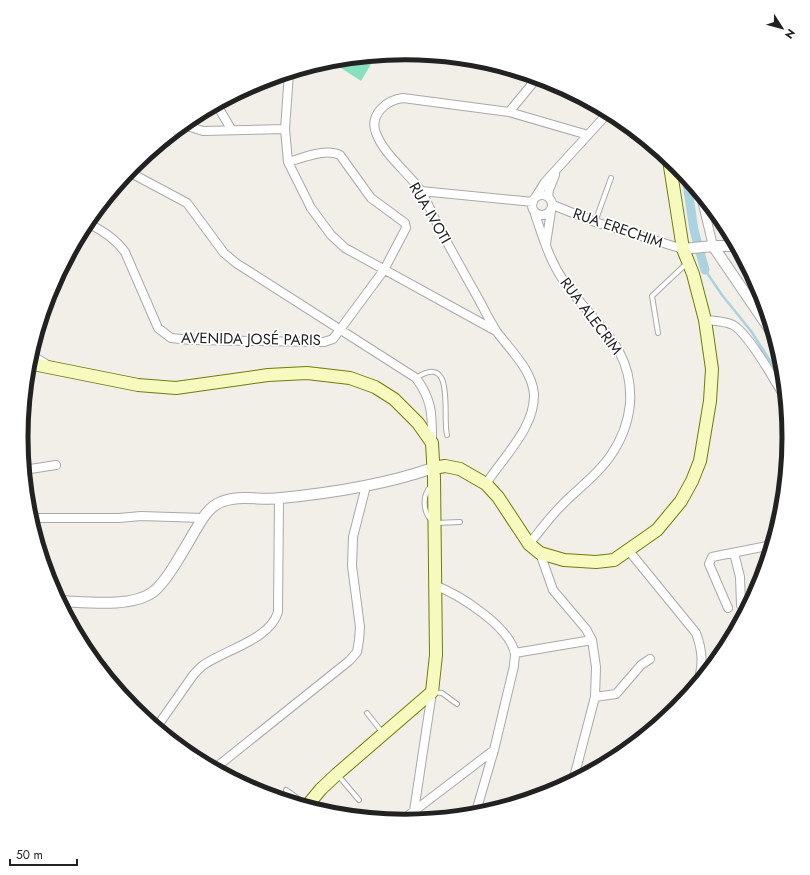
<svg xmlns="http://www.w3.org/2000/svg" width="810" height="875" font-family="Jost,sans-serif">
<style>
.pitch{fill:#88e0be}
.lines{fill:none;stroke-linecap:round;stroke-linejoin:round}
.stream{stroke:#aad3df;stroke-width:2.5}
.canal{stroke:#aad3df;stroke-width:9}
.service-casing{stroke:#a9a9a9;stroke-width:6}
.minor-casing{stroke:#a9a9a9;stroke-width:10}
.tertiary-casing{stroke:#a9a9a9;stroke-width:12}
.secondary-casing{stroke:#707d05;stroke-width:14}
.service{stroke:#fff;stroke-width:4}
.minor{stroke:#fff;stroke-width:8}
.tertiary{stroke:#fff;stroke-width:10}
.secondary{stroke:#f7fabf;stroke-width:12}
.labels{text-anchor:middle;stroke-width:3.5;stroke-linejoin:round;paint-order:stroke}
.street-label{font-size:15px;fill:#222;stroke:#fff}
.rim{fill:none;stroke:#222;stroke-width:5}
</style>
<rect width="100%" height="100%" fill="#f2efe9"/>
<path class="pitch" d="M361 58 371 64 361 81 338 66 343 60Z"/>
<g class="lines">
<path class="stream" d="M705 270 722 295 751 331 783 381"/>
<path class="canal" d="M686 177 694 230 705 270"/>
<g class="service-casing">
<path id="service" d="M595 222 611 178
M658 333 652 296 686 264
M416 378C456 352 442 415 447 435
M431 486C422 495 423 511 431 520
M436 523 460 522
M433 692 442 693 457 704
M367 713 382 732
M337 774 359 800
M286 790 307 805"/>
</g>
<g class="minor-casing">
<path id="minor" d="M289 73 285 129 288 162 311 208 331 235 345 248 496 331
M217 105 231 129
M509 112 537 78
M184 125 203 131 285 129
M129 172 187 203 224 253 236 263 416 378C433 401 432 416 432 443
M421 191 533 202
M532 205a10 10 0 1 1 20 0a10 10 0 1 1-20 0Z
M701 196 713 246
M548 197 549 190 555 175
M535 198 545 182 608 113
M553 205 595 222 683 249
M87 223C102 230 115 238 125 252L158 328 171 338 191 340 324 342 333 339 384 270 406 228 405 223 371 198 340 155C325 148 303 158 288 162
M546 244 551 211
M705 320C714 321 725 321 733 325 749 334 775 381 785 398
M31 355 46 364
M24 470 56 465
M486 484C503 457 535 428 534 394 532 370 511 351 497 332 490 322 484 309 478 298 465 275 452 252 440 229 433 216 428 203 421 191 408 172 384 155 376 133 369 115 386 100 403 98L509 112 588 135
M30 518H119L141 516 203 518
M529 544C540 531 549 518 561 506 577 489 598 475 611 455 622 439 628 423 630 404 634 345 593 324 563 280 549 259 542 235 534 211
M629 551 696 633C703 652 703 664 698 683
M540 553 553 590 586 629 592 640 596 667 595 697 573 781
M734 553 740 577 741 605
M434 585C458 594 510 626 515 654 515 658 514 662 514 666L494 750 475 815
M728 608 709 564 712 557 772 545
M515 653 592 640
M595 697 616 694 641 665 650 659
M156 728 194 674 202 666C224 650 270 640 278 612L279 499
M214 769 349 661 357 652 359 640 360 627 352 566 353 537 366 486
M414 811 432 692
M401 821 494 750"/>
</g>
<g class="tertiary-casing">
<path id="tertiary" d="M713 246 773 334
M683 249 713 246H736
M59 601C86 602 131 608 153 592 170 579 190 537 203 518 207 512 213 505 221 502 239 494 262 501 281 498 332 493 384 485 433 468"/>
</g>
<g class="secondary-casing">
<path id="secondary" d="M28 363 138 385 176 388 268 375 307 373 350 378 375 387 394 399 418 423 432 443 434 478 436 655 432 692 337 774 321 789 306 807
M433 468 445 466 460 469 486 484 498 497 529 544 540 553 564 560 596 562 614 560 657 530 681 501 692 481 700 461 710 401 712 369 705 320 693 274 683 249 669 160"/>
</g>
<use href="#service" class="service"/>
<use href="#minor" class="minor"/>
<use href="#tertiary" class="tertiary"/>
<use href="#secondary" class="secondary"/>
</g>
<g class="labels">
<g class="street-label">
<text transform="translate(430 213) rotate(60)" y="5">RUA IVOTI</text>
<text transform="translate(618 228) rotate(19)" y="5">RUA ERECHIM</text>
<text transform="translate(591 316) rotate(53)" y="5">RUA ALECRIM</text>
<text transform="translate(251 339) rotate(1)" y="5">AVENIDA JOSÉ PARIS</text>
</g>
</g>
<path d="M0 0H810V875H0ZM28 437a377 377 0 1 1 754 0a377 377 0 1 1-754 0Z" fill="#fff" fill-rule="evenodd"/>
<path class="rim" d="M28 437a377 377 0 1 1 754 0a377 377 0 1 1-754 0Z"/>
<g transform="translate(782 28) rotate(126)" stroke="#ffffff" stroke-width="3" paint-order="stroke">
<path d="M0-3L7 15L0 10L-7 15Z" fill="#222222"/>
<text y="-6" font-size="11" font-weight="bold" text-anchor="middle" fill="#222222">N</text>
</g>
<path d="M10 859v6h67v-6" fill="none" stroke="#222222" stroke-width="2"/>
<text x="16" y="859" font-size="12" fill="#222222" stroke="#ffffff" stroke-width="3" paint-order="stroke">50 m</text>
</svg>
